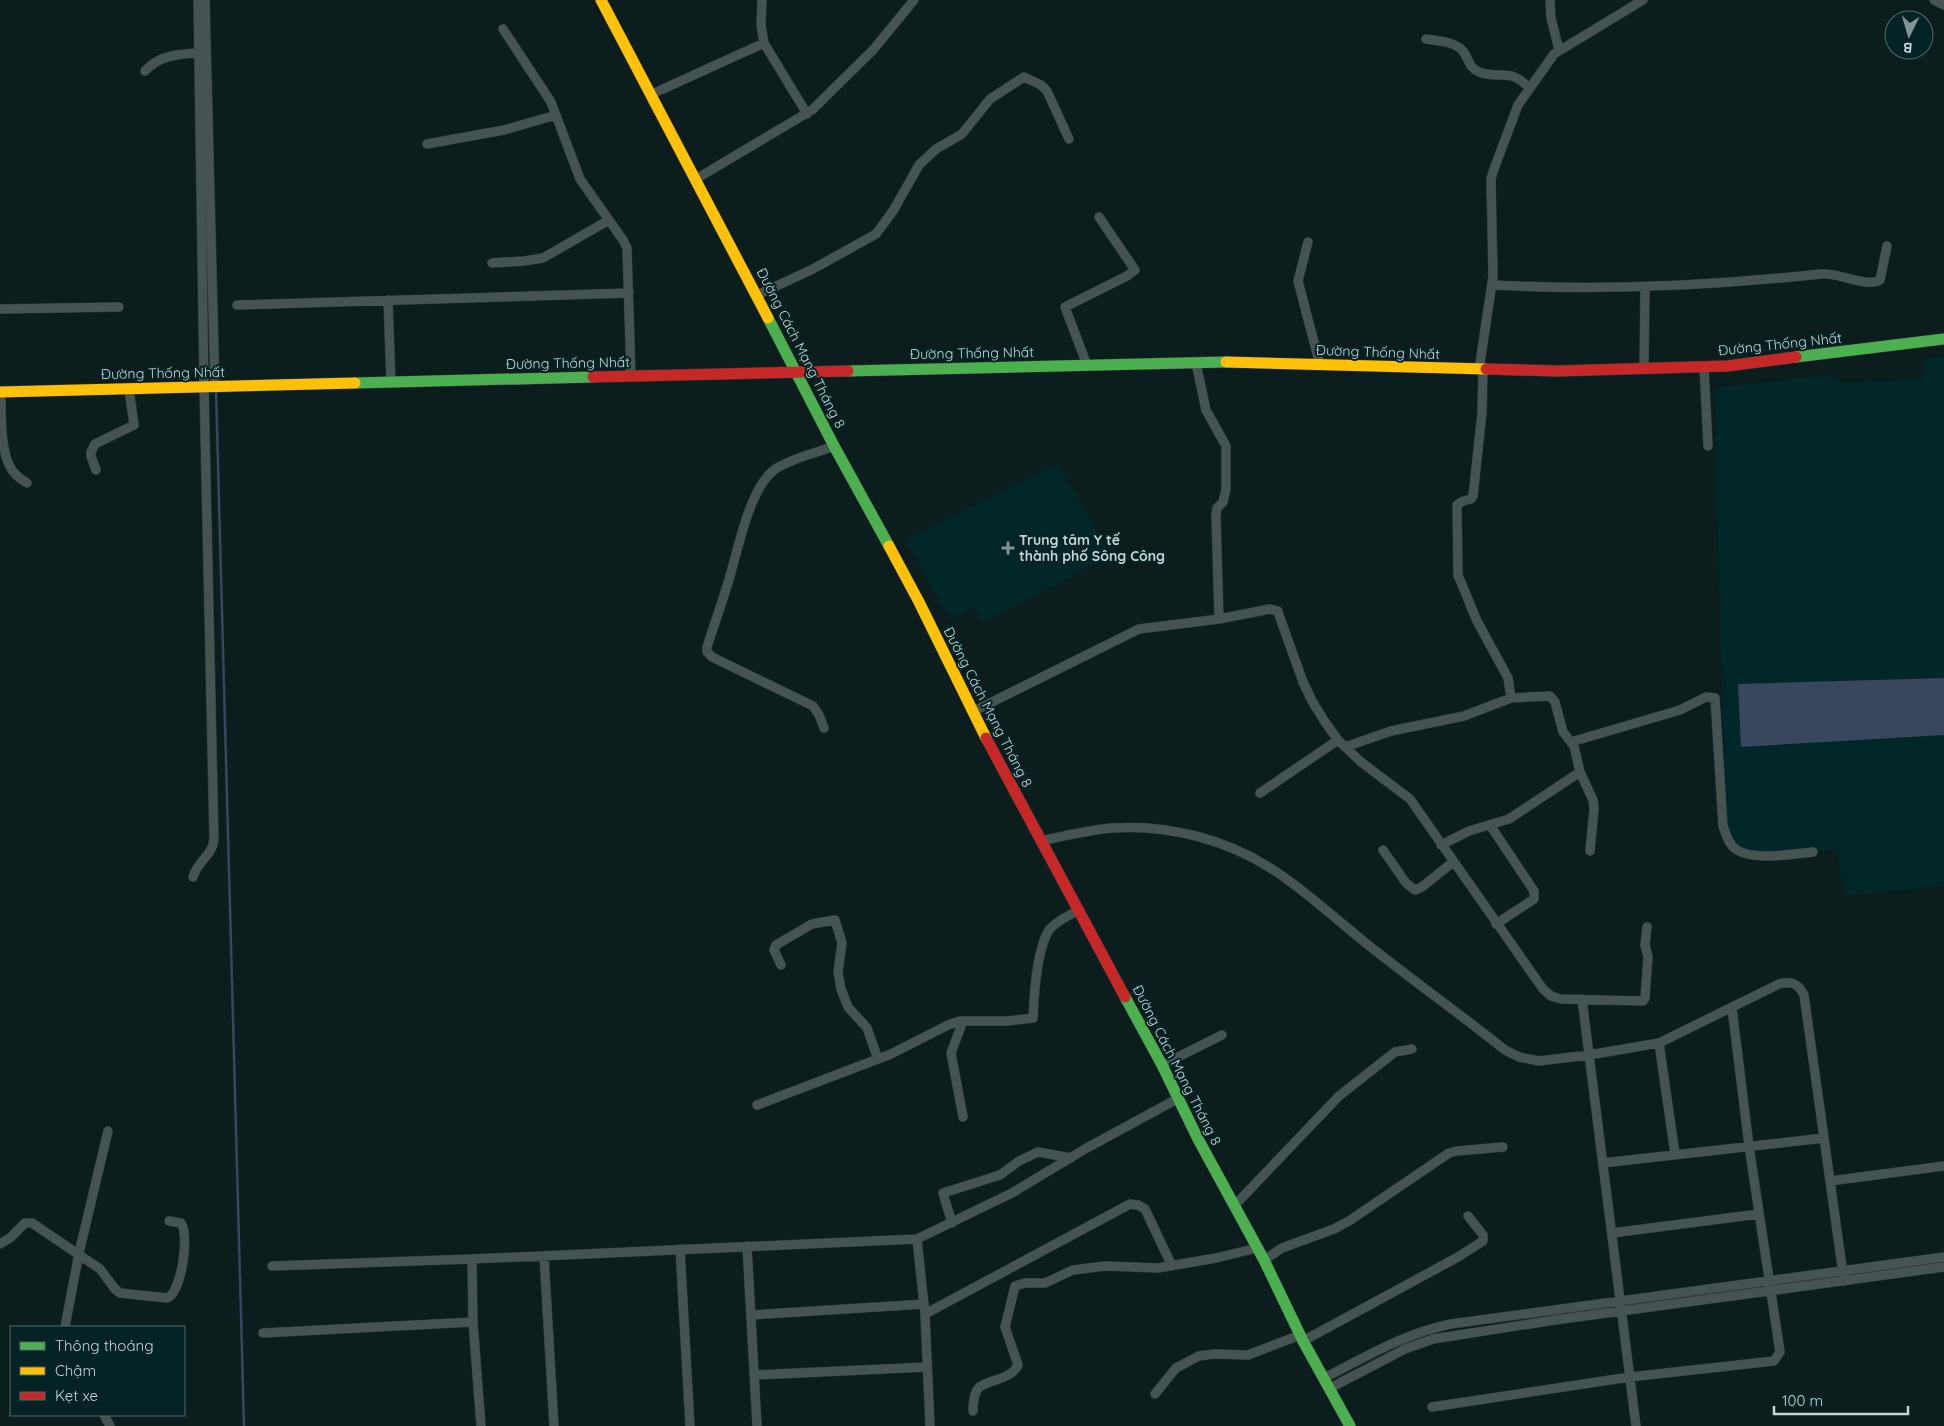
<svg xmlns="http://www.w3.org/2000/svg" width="1944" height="1426" font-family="Quicksand,sans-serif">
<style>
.built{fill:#022728}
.water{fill:#38465e}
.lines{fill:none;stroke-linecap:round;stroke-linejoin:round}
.stream{stroke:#38465e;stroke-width:2.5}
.street-casing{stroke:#2d3839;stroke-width:10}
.fast-casing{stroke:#2d3839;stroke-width:12}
.slow-casing{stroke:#2d3839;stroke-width:12}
.jam-casing{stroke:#2d3839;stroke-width:12}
.street{stroke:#455353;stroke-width:9}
.fast{stroke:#4caf50;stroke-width:11}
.slow{stroke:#ffc107;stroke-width:11}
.jam{stroke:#c62828;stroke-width:11}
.poi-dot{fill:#829596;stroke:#052324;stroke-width:2}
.labels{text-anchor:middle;stroke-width:4;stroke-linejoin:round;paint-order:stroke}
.street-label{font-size:14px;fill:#c2d6d7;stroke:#052324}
.poi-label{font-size:14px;font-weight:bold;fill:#c2d6d7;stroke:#052324;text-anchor:start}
</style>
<rect width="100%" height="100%" fill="#0c1d1d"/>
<path class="built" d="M1944 356V886L1843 896 1838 850 1755 853 1741 849 1734 843 1728 830 1721 680 1715 388 1829 375 1844 383 1921 379 1925 358Z
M1058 463 1111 556 983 623 975 607 950 619 905 540Z"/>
<path class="water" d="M1944 678V735L1741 747 1738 684Z"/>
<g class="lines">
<path class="stream" d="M216 390 244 1426"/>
<g class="street-casing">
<path id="street" d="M205 0 215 387
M762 0 761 25 764 43 807 114
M1550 0 1551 18 1559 50
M1934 0 1944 5
M503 29 551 102 580 179 623 240 627 248 631 377
M1426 39C1438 41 1454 41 1463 51 1469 59 1468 67 1479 72 1501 80 1510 67 1529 88
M145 71C159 55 179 54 199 53
M652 94 764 43
M427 144 504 130 556 115
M696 179 812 110 873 50 914 0
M1308 242 1298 281 1320 365
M492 263 524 261 543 258 609 220
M1493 285C1604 291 1710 286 1821 274 1838 272 1867 288 1880 280L1887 246
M757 295 813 269 876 234 893 211 919 165 936 149 962 134 990 99 1024 77 1041 85 1047 91 1069 139
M388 300 391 383
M237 305 629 293
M0 309 119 307
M1196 363 1206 410 1226 446V489L1223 502 1217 508 1216 515 1219 619
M1087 365 1065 307 1127 276 1135 270 1099 217
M1704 367 1708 446
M1644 369 1645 288
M1479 370 1493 276 1491 179 1494 169 1518 105 1554 54 1643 0
M1483 370 1482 413 1473 496 1471 499 1463 501 1457 505 1458 575 1477 621 1508 678 1511 698
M1 392C1 414 0 453 12 470 16 476 22 480 27 483
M96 470 91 456V452L95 444 134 425 129 389
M972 712 1139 629 1219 619 1270 609 1278 611 1279 615 1303 682 1312 701 1325 722 1338 740 1361 762 1410 799 1543 989 1551 996 1561 999 1643 1001 1645 998 1648 957 1645 945 1647 927
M824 728 819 715 813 706 712 657 707 652V647C713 628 720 609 726 589 737 558 747 491 774 470 789 459 817 453 834 446
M1571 742 1680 710 1706 697 1715 698 1723 826C1726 835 1729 845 1737 850 1755 861 1792 854 1813 852
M1345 747 1391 731 1464 716 1511 698 1550 696 1555 702 1563 732 1574 746 1580 772 1593 800 1594 809 1590 851
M1260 793 1338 740
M1490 825 1534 891V899L1496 924
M1041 841C1064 836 1088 830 1112 828 1169 824 1230 840 1278 873 1309 894 1337 920 1367 944 1412 980 1460 1014 1505 1050L1519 1057 1539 1061 1589 1055 1659 1043 1779 984C1791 981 1798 983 1804 995L1844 1281
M1441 845 1469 831 1509 819 1580 772
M1383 850 1406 883 1415 890 1422 887 1453 862
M193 877C198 860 213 855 214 839L204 387 198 0
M781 965 774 950 776 945 812 924 835 920 842 943 838 972 841 989 848 1007 867 1028 878 1059
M1582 999 1636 1426
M963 1021 951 1053 963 1117
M1659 1043 1675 1154
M1162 1065 1222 1035
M757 1105 891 1054 948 1025 960 1021H1008L1033 1018C1034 994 1037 949 1049 930 1056 921 1069 916 1078 910
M1603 1163 1824 1138
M1830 1181 1944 1166
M1234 1206 1339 1096 1395 1052 1412 1049
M952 1223 943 1193 1000 1175 1019 1161 1038 1152 1071 1158
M1612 1233 1759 1214
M917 1239 925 1314 930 1426
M0 1244 10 1238 25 1223H32L100 1269 115 1289 120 1293 167 1298C181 1294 190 1235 181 1223L169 1221
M747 1246 757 1426
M680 1249 690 1426
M544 1256 554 1426
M472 1259 473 1322 481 1426
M1264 1260 1282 1248 1334 1229 1349 1221 1449 1153 1457 1151 1503 1147
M272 1266 472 1259 917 1239 1012 1193 1085 1149 1177 1099
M925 1314 1130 1204 1138 1205 1145 1209 1172 1266
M751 1315 924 1304
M65 1327 79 1253 108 1131
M263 1333 473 1322
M1303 1341 1458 1257 1483 1241V1235L1468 1216
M754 1375 927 1367
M1324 1378C1366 1357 1405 1333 1451 1324L1944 1257
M1330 1388 1405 1349 1433 1339 1555 1320 1944 1267
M1155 1394 1176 1368 1199 1356 1214 1354 1248 1355 1300 1335
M1432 1407 1630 1377 1774 1361 1780 1352 1749 1146 1732 1008
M973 1411C973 1405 974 1396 977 1390 982 1380 1011 1381 1018 1365L1005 1327 1015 1286 1025 1283H1045L1073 1270 1105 1266 1158 1268 1216 1258 1257 1248
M104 1415 110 1426"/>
</g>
<g class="fast-casing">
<path id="fast" d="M768 318 834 446 889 546
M1796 357 1944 339
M848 371 1226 362
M355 383 593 377
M1125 997 1162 1065 1198 1139 1264 1260 1303 1341 1350 1426"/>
</g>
<g class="slow-casing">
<path id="slow" d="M601 0 768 318
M1226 362 1486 369
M0 392 355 383
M889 546 919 602 986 738"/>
</g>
<g class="jam-casing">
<path id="jam" d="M1486 369 1557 371 1727 366 1796 357
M593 377 848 371
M986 738 1125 997"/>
</g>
<use href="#street" class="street"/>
<use href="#fast" class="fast"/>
<use href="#slow" class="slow"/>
<use href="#jam" class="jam"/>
</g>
<path class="poi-dot" d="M1005.5 540.5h5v5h5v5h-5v5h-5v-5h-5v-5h5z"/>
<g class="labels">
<g class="street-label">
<text transform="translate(1780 344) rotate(-6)" y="5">Đường Thống Nhất</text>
<text transform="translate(801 348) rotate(63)" y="5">Đường Cách Mạng Tháng 8</text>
<text transform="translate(1378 352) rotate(2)" y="5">Đường Thống Nhất</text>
<text transform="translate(972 353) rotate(-1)" y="5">Đường Thống Nhất</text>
<text transform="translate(568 363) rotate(-1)" y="5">Đường Thống Nhất</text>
<text transform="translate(163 373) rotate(-1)" y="5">Đường Thống Nhất</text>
<text transform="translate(988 707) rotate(63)" y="5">Đường Cách Mạng Tháng 8</text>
<text transform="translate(1177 1065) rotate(63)" y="5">Đường Cách Mạng Tháng 8</text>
</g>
<g class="poi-label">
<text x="1019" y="545">Trung tâm Y tế<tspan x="1019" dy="16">thành phố Sông Công</tspan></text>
</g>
</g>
<rect x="10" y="1326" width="175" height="90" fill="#052324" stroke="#516b6c"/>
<rect x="20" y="1342" width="25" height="8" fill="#4caf50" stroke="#516b6c"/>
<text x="55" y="1351" font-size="15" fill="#c2d6d7">Thông thoáng</text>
<rect x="20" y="1367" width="25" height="8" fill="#ffc107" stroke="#516b6c"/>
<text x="55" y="1376" font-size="15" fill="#c2d6d7">Chậm</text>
<rect x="20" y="1392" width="25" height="8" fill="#c62828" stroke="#516b6c"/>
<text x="55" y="1401" font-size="15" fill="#c2d6d7">Kẹt xe</text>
<g transform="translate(1909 35) rotate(185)"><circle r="24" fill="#052324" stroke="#516b6c"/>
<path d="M0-4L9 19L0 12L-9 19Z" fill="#829596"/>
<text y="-8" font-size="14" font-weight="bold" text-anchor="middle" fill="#c2d6d7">B</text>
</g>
<path d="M1774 1406v8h134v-8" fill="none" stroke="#c2d6d7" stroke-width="2.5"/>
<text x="1782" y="1406" font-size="15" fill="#c2d6d7" stroke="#052324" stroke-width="4" paint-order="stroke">100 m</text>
</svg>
